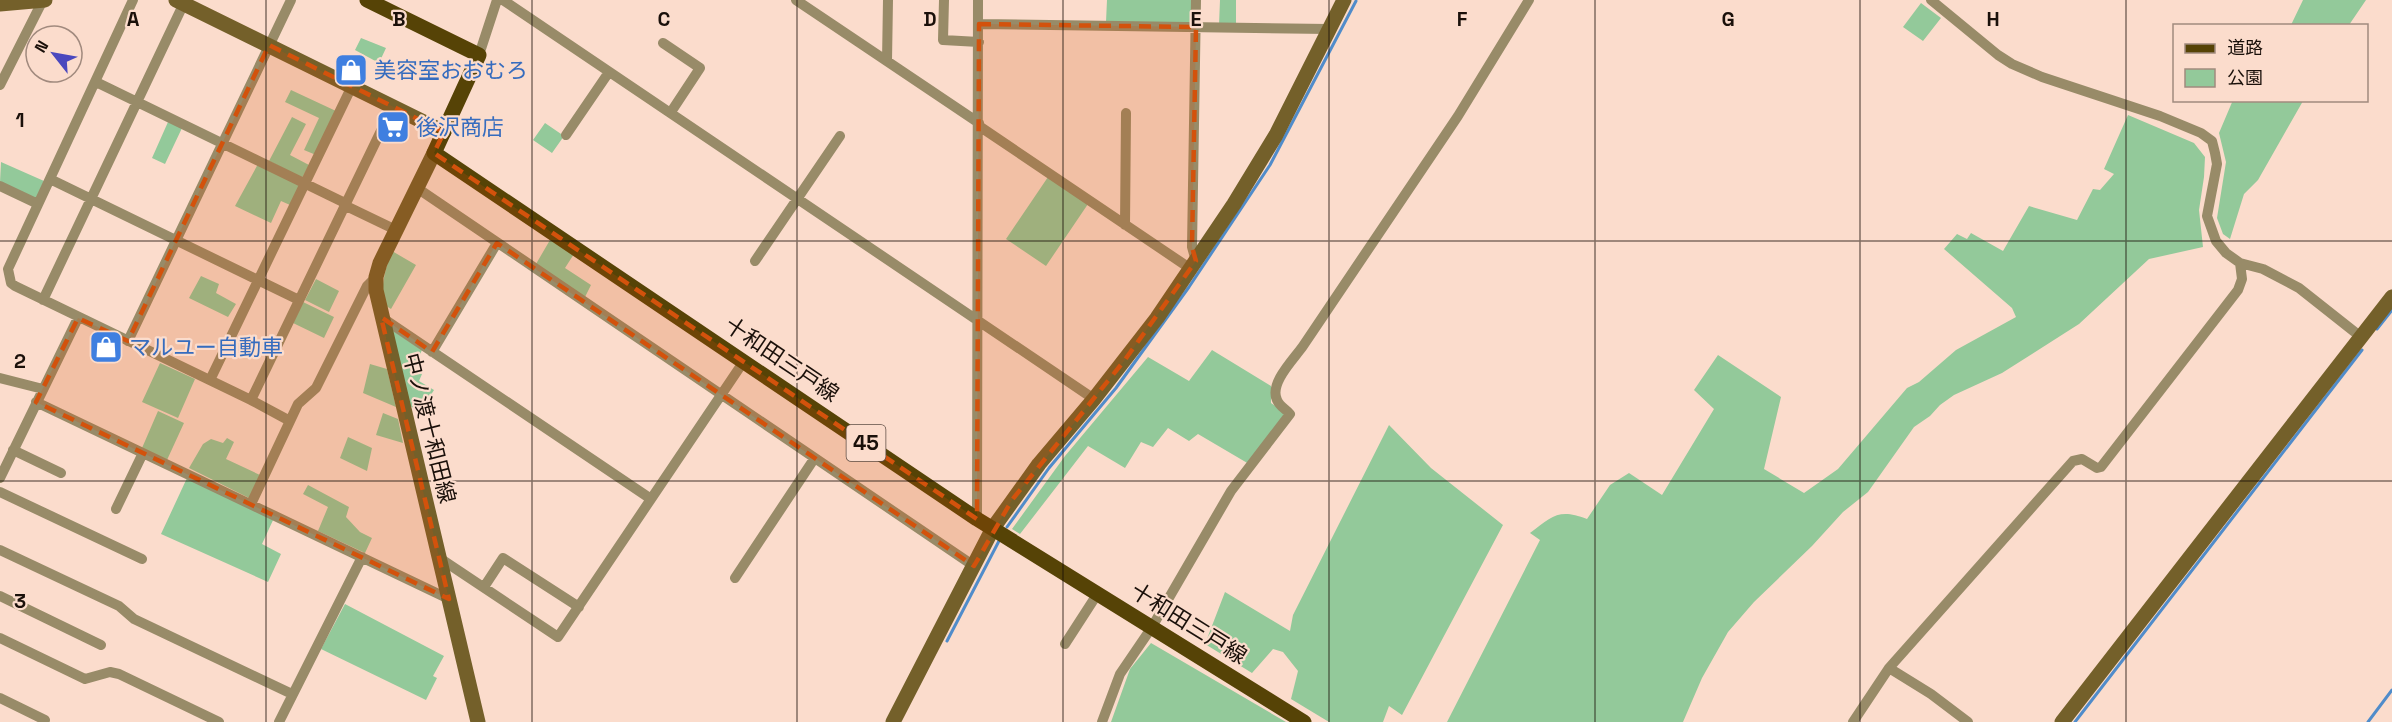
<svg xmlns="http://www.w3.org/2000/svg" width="2392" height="722" font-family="'Space Grotesk','Noto Sans JP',sans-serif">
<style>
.green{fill:#93c99a}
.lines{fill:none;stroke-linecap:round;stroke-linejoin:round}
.stream{stroke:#508cca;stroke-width:3}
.street{stroke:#988b68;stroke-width:10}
.secondary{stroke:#74602a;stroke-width:15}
.primary{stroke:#564306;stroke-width:15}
.marked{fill:#d3520c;fill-opacity:0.2;stroke:#d3520c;stroke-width:4.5;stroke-dasharray:12 8;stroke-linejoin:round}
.grid{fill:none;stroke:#1a100a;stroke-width:1.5;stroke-opacity:0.55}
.labels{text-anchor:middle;stroke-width:4.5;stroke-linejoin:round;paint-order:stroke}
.shield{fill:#fbdccc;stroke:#5e4d44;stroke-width:1.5}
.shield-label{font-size:21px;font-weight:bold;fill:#1a100a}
.shop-label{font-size:22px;fill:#366cbe;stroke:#fbdccc;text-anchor:start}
.street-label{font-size:22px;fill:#1a100a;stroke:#fbdccc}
.grid-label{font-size:20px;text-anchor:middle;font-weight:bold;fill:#1a100a;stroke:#fbdccc;stroke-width:4.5;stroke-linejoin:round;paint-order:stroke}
</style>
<rect width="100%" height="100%" fill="#fbdccc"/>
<path class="green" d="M1107 0H1191V22H1106Z
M1220 0H1236V25H1219Z
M2303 0H2366L2349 25H2291Z
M1921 3 1941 18 1923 41 1903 27Z
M361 38 386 48 379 63 355 50Z
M291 90 336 111 316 155 304 150 319 118 285 102Z
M2233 100 2303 101 2258 180 2244 194 2230 239 2223 234 2217 218 2226 162 2219 133Z
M2128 115 2194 143 2205 157 2204 177 2199 210 2203 247 2149 259 2079 324 2002 373 1954 395 1940 405 1930 416 1914 427 1868 492 1843 512 1812 546 1754 602 1728 632 1702 678 1683 722H1447L1540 540 1530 533C1552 516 1559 508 1587 519L1610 485 1629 473 1662 495 1714 409 1694 390 1718 355 1781 397 1764 469 1804 493 1838 469 1907 388 1919 382 1956 350 2016 317 2012 308 1944 249 1957 234 1967 239 1971 233 2003 251 2029 206 2077 220 2093 189 2100 190 2114 174 2104 169Z
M292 117 306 124 290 155 309 165 302 178 269 161Z
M168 122 182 128 165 164 152 158Z
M545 123 564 136 552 153 533 140Z
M1 162 44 181 36 199 0 182Z
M258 164 300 184 290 205 281 201 271 223 235 206Z
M1048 177 1088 204 1046 266 1006 239Z
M550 240 574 254 565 268 591 285 585 297 536 264Z
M392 251 416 265 391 309 383 304C381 285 385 269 392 251Z
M201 276 219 284 216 293 236 304 228 317 189 298Z
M316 279 339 291 329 312 305 300Z
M303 302 334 317 324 338 293 323Z
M389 328 422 350 413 369 422 374 419 381 434 390 420 412 407 404Z
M1212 350 1271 386V403L1285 413 1249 464 1198 434 1189 441 1168 428 1153 447 1141 442 1125 468 1088 446 1020 534 1012 529 1065 456 1148 357 1189 381Z
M160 363 195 379 178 418 142 402Z
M370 364 387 369 396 407 363 393Z
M158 411 184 423 167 460 142 448Z
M383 413 398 419 403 443 376 435Z
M1389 425 1431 468 1503 525 1402 715 1389 706 1383 722H1329L1291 699 1298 671 1283 652 1273 649 1252 673 1205 644 1225 592 1290 631 1293 615Z
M348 437 372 448 367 471 340 458Z
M227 438 234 442 226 459 260 475 249 498 189 468 203 444 211 439 223 443Z
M187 478 274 518 262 544 281 554 268 582 161 534Z
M308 485 349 507 346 517 360 532 372 538 365 553 318 531 328 507 303 494Z
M345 604 444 656 433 676 437 678 426 700 321 649Z
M1151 643 1286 722H1111L1130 669Z"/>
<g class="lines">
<path class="stream" d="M2377 329 2392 310
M1007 527 1049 468 1116 388 1189 287 1270 165 1356 1
M947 641 1000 539
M2075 722 2362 350
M2368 722 2392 690"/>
<path class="street" d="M133 0 8 269 11 283 15 286 251 400 290 421
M503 0 1094 399
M796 0 979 123
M944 0 943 40 979 42
M1196 0 1192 247 1196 261
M1931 0 1998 55 2012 64 2042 77 2160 116 2201 133 2212 141 2215 153 2217 164 2207 216 2216 241 2226 253 2240 263 2263 269 2299 288 2361 337
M979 24 1328 29
M663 43 700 68 671 112
M479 55 497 0
M887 61 888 0
M96 82 345 203
M0 85 43 0
M979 126 1191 269
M566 135 609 72
M50 179 299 300
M0 186 38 204
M417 188 974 566
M344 205 396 230
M1125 225 1126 113
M755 261 840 136
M43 300 184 3
M381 317 651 499
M128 341 291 0
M432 352 497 243
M0 378 43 389
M210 380 352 86
M251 400 393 106
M36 402 449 599
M13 450 61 473
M0 478 78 318
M0 492 142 559
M251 504 298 404 316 388 367 286 376 277
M116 509 143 453
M977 519 978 0
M0 550 119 606 134 619 292 694
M438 557 558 637 744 361
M735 578 814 459
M484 587 503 558 579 607
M0 596 101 645
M0 638 85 679 110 672 119 674 219 722
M1065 644 1098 593
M1889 668 1931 694 1968 722
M0 698 45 720
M279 722 362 557
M1102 722 1120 674 1152 627 1231 491 1290 414C1286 409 1280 407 1277 400 1269 383 1294 359 1303 346L1458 116 1529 0
M1853 722 1889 668 2073 461 2082 459 2097 468 2101 467 2238 290 2242 279 2240 263"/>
<path class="secondary" d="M176 0 444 132
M0 4 45 0
M434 153 380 263 376 277V290L478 722
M893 722 993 528 1039 464 1094 399 1157 318 1234 204 1276 135 1344 0
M2062 722 2392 297"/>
<path class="primary" d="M367 0 479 55 434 153 977 519 1304 722"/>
</g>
<path class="marked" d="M979 24 1196 27 1192 247 1196 261 1124 361 1012 500 974 566 497 243 432 352 381 317 449 599 36 402 78 318 128 341 269 45 444 132 434 153 977 519Z"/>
<path class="grid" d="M266 0V722M532 0V722M797 0V722M1063 0V722M1329 0V722M1595 0V722M1860 0V722M2126 0V722M0 241H2392M0 481H2392"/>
<defs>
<g id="shop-square" transform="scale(1.725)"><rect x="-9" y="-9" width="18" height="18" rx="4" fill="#3f7fe0" stroke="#fbdccc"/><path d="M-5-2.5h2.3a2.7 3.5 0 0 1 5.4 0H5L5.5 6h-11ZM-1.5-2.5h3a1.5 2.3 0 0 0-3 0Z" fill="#fff"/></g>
<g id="supermarket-square" transform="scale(1.725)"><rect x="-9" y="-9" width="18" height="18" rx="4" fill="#3f7fe0" stroke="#fbdccc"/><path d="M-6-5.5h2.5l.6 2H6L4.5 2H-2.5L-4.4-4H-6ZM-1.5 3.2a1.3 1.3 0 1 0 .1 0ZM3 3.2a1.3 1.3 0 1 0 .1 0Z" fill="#fff"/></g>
</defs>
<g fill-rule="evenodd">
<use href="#shop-square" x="351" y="70"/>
<use href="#supermarket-square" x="393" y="127"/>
<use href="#shop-square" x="106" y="347"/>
</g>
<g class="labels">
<rect class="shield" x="846.5" y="425" width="39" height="36" rx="4.5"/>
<g class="shield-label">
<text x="866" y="450">45</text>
</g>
<g class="shop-label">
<text x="374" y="78">美容室おおむろ</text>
<text x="416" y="135">後沢商店</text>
<text x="129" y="355">マルユー自動車</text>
</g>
<g class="street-label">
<text transform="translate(782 359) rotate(34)" y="8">十和田三戸線</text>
<text transform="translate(430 428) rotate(76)" y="8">中ノ渡十和田線</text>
<text transform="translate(1189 623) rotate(32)" y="8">十和田三戸線</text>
</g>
</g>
<g class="grid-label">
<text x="133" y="26">A</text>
<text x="399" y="26">B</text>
<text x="664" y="26">C</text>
<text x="930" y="26">D</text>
<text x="1196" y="26">E</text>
<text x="1462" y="26">F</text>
<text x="1728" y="26">G</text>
<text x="1993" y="26">H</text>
<text x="20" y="127">1</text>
<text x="20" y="368">2</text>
<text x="20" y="608">3</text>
</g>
<rect x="2173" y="24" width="195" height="78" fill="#fbdccc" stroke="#a18a7e" stroke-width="1.5"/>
<rect x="2185" y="44" width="30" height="9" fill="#564306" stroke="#a18a7e" stroke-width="1.5"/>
<text x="2227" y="54" font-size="18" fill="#1a100a">道路</text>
<rect x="2185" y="69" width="30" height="18" fill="#93c99a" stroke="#a18a7e" stroke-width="1.5"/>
<text x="2227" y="84" font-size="18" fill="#1a100a">公園</text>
<g transform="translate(54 54) rotate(301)"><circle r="28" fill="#fbdccc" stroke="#a18a7e" stroke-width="1.5"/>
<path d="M0-4.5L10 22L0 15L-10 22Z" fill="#4a48be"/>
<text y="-9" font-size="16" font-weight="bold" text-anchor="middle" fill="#1a100a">N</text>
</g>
</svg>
